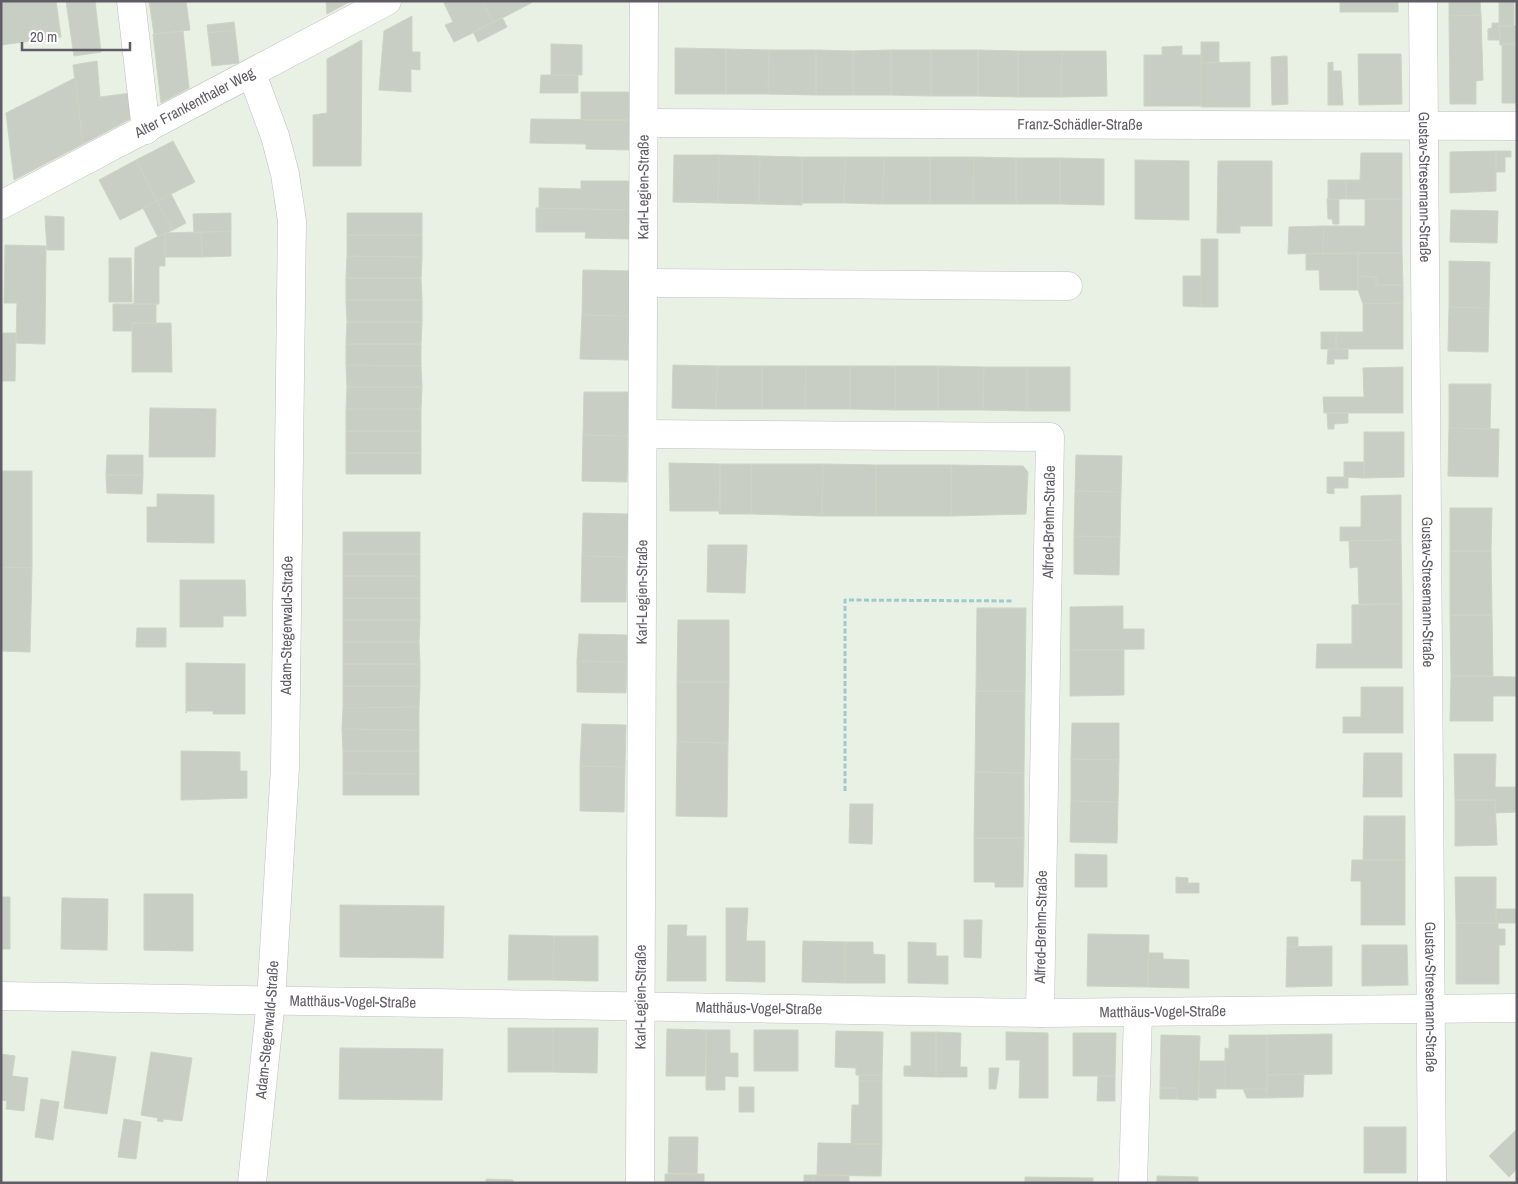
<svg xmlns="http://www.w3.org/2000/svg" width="1518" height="1184" font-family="'Archivo Narrow',sans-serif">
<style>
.building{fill:#c8cec3;stroke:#cbd5c2}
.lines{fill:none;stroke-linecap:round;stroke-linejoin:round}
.minor-casing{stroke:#c2bec6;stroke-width:29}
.path{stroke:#9bcbcf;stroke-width:3;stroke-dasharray:5 2.5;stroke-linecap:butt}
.minor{stroke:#fff;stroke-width:28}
.labels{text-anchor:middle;stroke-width:4;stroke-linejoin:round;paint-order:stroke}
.street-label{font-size:15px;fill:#605c66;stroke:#fff}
</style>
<rect width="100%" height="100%" fill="#e9f0e4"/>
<path class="building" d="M1 1H56L61 37 1 45Z
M66 1H95L101 52 74 56Z
M149 1H186L190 30 154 34Z
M326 1H351L327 14Z
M443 1H482L493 23 454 42 445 25 453 22Z
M482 1H531V3L493 23Z
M1340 1H1398V12H1340Z
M1449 1H1480L1481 15 1449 16Z
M1499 1H1514V26H1499Z
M1481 15 1483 80 1476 81V104H1450L1449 16Z
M412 16V52H420V70L411 69V92L379 90 384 31Z
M502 17 507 27 478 42 473 32Z
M234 22 235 30 208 33 207 25Z
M1492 23H1499L1500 40H1488V29L1492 28Z
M1499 26H1517V44L1500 45Z
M235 30 239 63 212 66 208 33Z
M183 31 189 88 161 103 153 34Z
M362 40 361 166H313V115L327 113V59Z
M1201 42H1219V62L1201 63Z
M551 44 582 45V75H551Z
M1502 44H1517V103H1502Z
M1182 46V55H1201V106H1144V55H1162V47Z
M675 48 726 49V94H675Z
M726 49 769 50 768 94H726Z
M769 50H816V95L768 94Z
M816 50 853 51V95H816Z
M891 50H931V96L891 95Z
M891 50V95H853V51Z
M931 50H978V96H931Z
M978 50 1018 51V97L978 96Z
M1018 51H1062L1061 97H1018Z
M1062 51H1106L1107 96 1061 97Z
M1358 54H1401L1402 104 1359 105Z
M1287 56 1288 104 1272 105 1271 57Z
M97 61 100 97 131 93 134 117 83 144 73 65Z
M1250 62V107H1201V63Z
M1333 62V71H1341L1343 105H1328V63Z
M541 75H578V93H540Z
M75 78 83 144 14 180 6 113Z
M581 92H631L630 120H581Z
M531 119 630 120V150L586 149V144L530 143Z
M173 141 195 182 157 201 136 160Z
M1496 151V191L1450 193V152Z
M1496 151H1511V157H1505V172H1496Z
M1361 153H1402V199H1346V180H1360Z
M674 155H719L718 203 673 202Z
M719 155 760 156 759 204 718 203Z
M760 156 802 157V205L759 204Z
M802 157H845L844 203H802Z
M845 157H884L883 204 844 203Z
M884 157H930V204H883Z
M930 157H974L973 204H930Z
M974 157 1016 158V204H973Z
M1016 158H1060V204H1016Z
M1060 158 1104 159V205L1060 204Z
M136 160 157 201 120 220 99 180Z
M1135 160 1189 161V220L1135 219Z
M1218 161H1272V226H1240V233H1217Z
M1328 180H1346V199H1328Z
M581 181H630L629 210 539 208V188L581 189Z
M171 194 186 223 173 230 157 201Z
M1327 199H1339V224H1333L1332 219H1328Z
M1365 199H1402V253H1323L1324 226H1365Z
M157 201 173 230 158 237 143 208Z
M536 208 629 210V239L585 238 586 232H536Z
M1451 210 1498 211 1497 243 1450 242Z
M231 213V231L194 233 193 214Z
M347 213H422V235H347Z
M45 216 64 217V250H47Z
M1324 226 1323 253 1288 254 1289 227Z
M231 231V256L202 257 201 232Z
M201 232 202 257H165V233Z
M165 233V266H159V304H134L135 248Z
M347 235H422V257L347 256Z
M1201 239H1218V307H1201Z
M5 245 46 246 45 344 16 343 17 303H4Z
M1358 253V290H1320L1319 270H1306V254Z
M1358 253H1402L1403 285H1376V277L1358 276Z
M347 256 422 257 421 278H346Z
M109 258H131L132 302H109Z
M1449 261 1490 262 1489 308 1449 307Z
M583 270 632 271 630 316 582 315Z
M1183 276H1201V307L1183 306Z
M1358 276 1376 277V285H1403V303L1363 304 1358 290Z
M346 278H421L422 300H346Z
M346 300H422V322H347Z
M1403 303V349H1336V332H1363V304Z
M113 304H156V324L132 323V331H113Z
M1449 307 1489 308 1488 352 1448 351Z
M582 315 630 316 629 360 580 359Z
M347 322H422L421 344H346Z
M132 323H171L172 372H132Z
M1321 332H1336V349H1321Z
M1 333H16L15 381H1Z
M346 344H421V366L346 365Z
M1328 349H1348V359H1334V364H1327Z
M346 365 421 366 422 387H347Z
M673 365 717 366 716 409 672 408Z
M717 366H762V409H716Z
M762 366H806L805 409H762Z
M806 366H850V409H805Z
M850 366H895V410L850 409Z
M895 366H938V410H895Z
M938 366 984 367 983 410H938Z
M984 367H1027V411L983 410Z
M1027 367H1070V411H1027Z
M1403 367V413H1324L1323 397H1364L1363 368Z
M1449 384H1491L1490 429 1449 428Z
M347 387H422L421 409H346Z
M584 392H629L628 436 583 435Z
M150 408 216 409 215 457H149Z
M346 409H421V431H346Z
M1327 413H1348V423L1334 424V429H1328Z
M1449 428 1499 429 1498 477 1448 476Z
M346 431H421V453H346Z
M1364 432H1404V477L1364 478Z
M583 435 628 436 627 482 582 481Z
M346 453H421V474H346Z
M107 455H143V475H106Z
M1076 455 1122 456 1121 492 1075 491Z
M1344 462H1364V478L1344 477Z
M669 463 720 464V511H670Z
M720 464H751V514H719Z
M751 464H823L822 516 751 514Z
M823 464 876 465V516H822Z
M876 465H951V516H876Z
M951 465 1023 466 1028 472 1026 514 951 516Z
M1 471H32V568L1 567Z
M106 475H143L142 494 107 493Z
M1327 477H1348V488H1334V494L1327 493Z
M1075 491 1121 492 1120 537 1074 536Z
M157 494 214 495V543L147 542V507H157Z
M1401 495V540L1340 541V527H1361V496Z
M1450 508H1492L1491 551H1450Z
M583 513 628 514 627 557 582 556Z
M343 532H420V554H343Z
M1074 536 1120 537 1119 575 1074 574Z
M1401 540 1402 604H1359L1358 567 1350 568 1349 541Z
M708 545H747L745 593 707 592Z
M1450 551H1491L1492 615H1450Z
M343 554H420V576H343Z
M582 556 627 557 626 602H581Z
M2 567 32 568 30 652 1 651Z
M343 576H420V598H343Z
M180 580H245L246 616H223V627H180Z
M343 598H420V620H343Z
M1402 604V668H1316L1317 644H1352V605Z
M1123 606V629H1144V649L1070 650V607Z
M977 608H1026L1025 691H976Z
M1450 615H1492L1493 676H1451Z
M343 620H420L419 642H343Z
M678 620H729V682H677Z
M137 628H166V647H136Z
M579 634 627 635V662L577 661Z
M343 642H419L420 664H343Z
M1070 650H1124V695L1070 696Z
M577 661 627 662 626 693 577 692Z
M186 663 245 664V714H213V711H187L186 713Z
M343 664H420V686H343Z
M1451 676 1517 677V696H1493V721H1450Z
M677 682H729L728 743 677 742Z
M343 686H420L419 707 343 708Z
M1361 687H1403V733H1343V717H1361Z
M976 691H1025L1024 773 975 772Z
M419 707V730L342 729 343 708Z
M1072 723H1119V760L1071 759Z
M582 724 626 725 625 767 580 766Z
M342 729 419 730V751H343Z
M677 742 728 743 727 817 676 816Z
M181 751 240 752V771H247V798L181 800Z
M343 751H419V774L343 773Z
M1364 753H1402V797H1363Z
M1454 754H1496L1495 787H1517V812L1495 813V800H1455Z
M1071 759 1119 760 1118 802 1071 801Z
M580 766 625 767 624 812 580 811Z
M975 772 1024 773V838H974Z
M343 773 419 774V795H343Z
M1455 800H1495L1497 845 1455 846Z
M1071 801 1118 802 1117 843 1070 842Z
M850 804H873L872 844 849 843Z
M1364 816H1405V860H1363Z
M974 838H1024L1023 887H995V882H974Z
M1075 854 1107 855V887H1075Z
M1352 860H1405V925H1361V881H1351Z
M1176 877 1188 878V883H1199V893H1176Z
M1455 877H1496V923H1456Z
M144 894H193V951L144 950Z
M1 897H10V949H1Z
M62 898 108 899 107 950 61 949Z
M340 905 444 906 443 958 340 957Z
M726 908H748L746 941H765V982L726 981Z
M1495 909H1517V923H1496Z
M964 920H982L981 958 964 957Z
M1456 923H1498V929H1505V945H1499V984H1456Z
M668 925H687L686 936H706V981H667Z
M1088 934 1149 935 1148 987 1087 986Z
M509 935 554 936 553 980H508Z
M554 936H598V981L553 980Z
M1287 937H1298V947H1287Z
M803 941 845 942V983L802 982Z
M845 942H873V954L885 955V983H845Z
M908 942 936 943V956H948V984L908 983Z
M1362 945H1407L1408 985 1362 986Z
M1332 946V986L1286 987 1287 947Z
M1148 953H1163V959L1189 960V988L1148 987Z
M508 1028H553V1072H508Z
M553 1028H598L597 1073 553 1072Z
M667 1029 706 1030 705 1076H666Z
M706 1030H730V1053H738V1077L725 1076V1090H706Z
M754 1030H798V1071H754Z
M836 1031 883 1032 882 1075H856V1068L835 1067Z
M911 1032H936V1077L904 1076V1066H911Z
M936 1032 961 1033 960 1067H967V1077H936Z
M1006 1032 1048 1033V1098H1019L1020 1060H1006Z
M1073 1033H1116L1115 1076H1073Z
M1332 1034V1074L1267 1075V1035Z
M1161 1035 1200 1036 1198 1100 1177 1099V1088H1160Z
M1229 1035H1267V1089H1225V1048L1229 1049Z
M340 1048 443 1049 442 1100 339 1099Z
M72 1051 116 1057 107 1114 64 1108Z
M151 1052 192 1058 182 1121 163 1119V1122L157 1121 158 1118 141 1115Z
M1 1054 15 1056 12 1076 28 1078 24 1111 6 1109 7 1101 1 1100Z
M1199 1061H1225V1089H1216V1098H1199Z
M989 1068H999L996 1089H989Z
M1304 1074 1303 1097 1267 1098V1075Z
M859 1075H882V1081H859Z
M1098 1076H1115V1101H1097Z
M859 1081H882V1144H851L852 1105H859Z
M739 1087H754V1112H739Z
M1160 1088H1177V1099H1160Z
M1243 1089H1267V1098H1247Z
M41 1099 59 1102 53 1140 35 1137Z
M124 1119 141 1122 136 1159 118 1157Z
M1364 1127H1406V1173H1364Z
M1517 1129V1169L1509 1177 1489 1156Z
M669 1137H698L697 1174 668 1173Z
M818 1143 882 1144 881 1176 817 1175Z
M665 1174H704V1183H665Z
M804 1175H813V1183H804Z
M813 1175H849V1183H813Z
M1157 1176 1198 1177V1183H1157Z
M1025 1177 1093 1178V1183H1025Z
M486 1179 513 1180V1183H486Z"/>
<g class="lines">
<g class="minor-casing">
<g id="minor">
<path d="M131 1 146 130"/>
<path id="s1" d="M1423 1 1432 1183"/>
<path id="s2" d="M644 123 1517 126"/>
<path id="s3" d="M1 205 387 1"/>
<path d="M644 283 1068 286"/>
<path d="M643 434 1050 437 1040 1013"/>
<path id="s4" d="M1 996 1040 1013 1517 1008"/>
<path id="s5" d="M252 1183 271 1000 285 767 292 221 285 174 275 136 252 74"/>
<path id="s6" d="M640 1183 644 1"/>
<path d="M1133 1183 1138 1014"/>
</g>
</g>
<path class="path" d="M845 791V600L1014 601"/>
<use href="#minor" class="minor"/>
</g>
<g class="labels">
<g class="street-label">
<text dy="5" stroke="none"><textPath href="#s3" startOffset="219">Alter Frankenthaler Weg</textPath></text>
<text dy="5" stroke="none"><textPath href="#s2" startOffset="436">Franz-Schädler-Straße</textPath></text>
<text dy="5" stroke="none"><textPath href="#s6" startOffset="996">Karl-Legien-Straße</textPath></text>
<text dy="5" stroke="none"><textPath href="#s1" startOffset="186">Gustav-Stresemann-Straße</textPath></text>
<text transform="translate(1049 522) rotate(-89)" y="5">Alfred-Brehm-Straße</text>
<text dy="5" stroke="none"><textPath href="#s6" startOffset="591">Karl-Legien-Straße</textPath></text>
<text dy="5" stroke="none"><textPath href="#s1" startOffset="591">Gustav-Stresemann-Straße</textPath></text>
<text dy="5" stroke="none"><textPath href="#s5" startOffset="559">Adam-Stegerwald-Straße</textPath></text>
<text transform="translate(1041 927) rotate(-89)" y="5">Alfred-Brehm-Straße</text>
<text dy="5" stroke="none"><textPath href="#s6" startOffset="186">Karl-Legien-Straße</textPath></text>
<text dy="5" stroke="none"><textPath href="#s1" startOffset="996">Gustav-Stresemann-Straße</textPath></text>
<text dy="5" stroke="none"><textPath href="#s4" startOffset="352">Matthäus-Vogel-Straße</textPath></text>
<text dy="5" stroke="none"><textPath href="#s4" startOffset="758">Matthäus-Vogel-Straße</textPath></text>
<text dy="5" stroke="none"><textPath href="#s4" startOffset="1162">Matthäus-Vogel-Straße</textPath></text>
<text dy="5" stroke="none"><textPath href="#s5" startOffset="154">Adam-Stegerwald-Straße</textPath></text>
</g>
</g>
<rect width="1518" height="1184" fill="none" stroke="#605c66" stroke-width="5"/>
<path d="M22 42v8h108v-8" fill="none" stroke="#605c66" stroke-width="2.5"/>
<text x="30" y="42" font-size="15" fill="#605c66" stroke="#ffffff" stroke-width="4" paint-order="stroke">20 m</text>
</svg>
